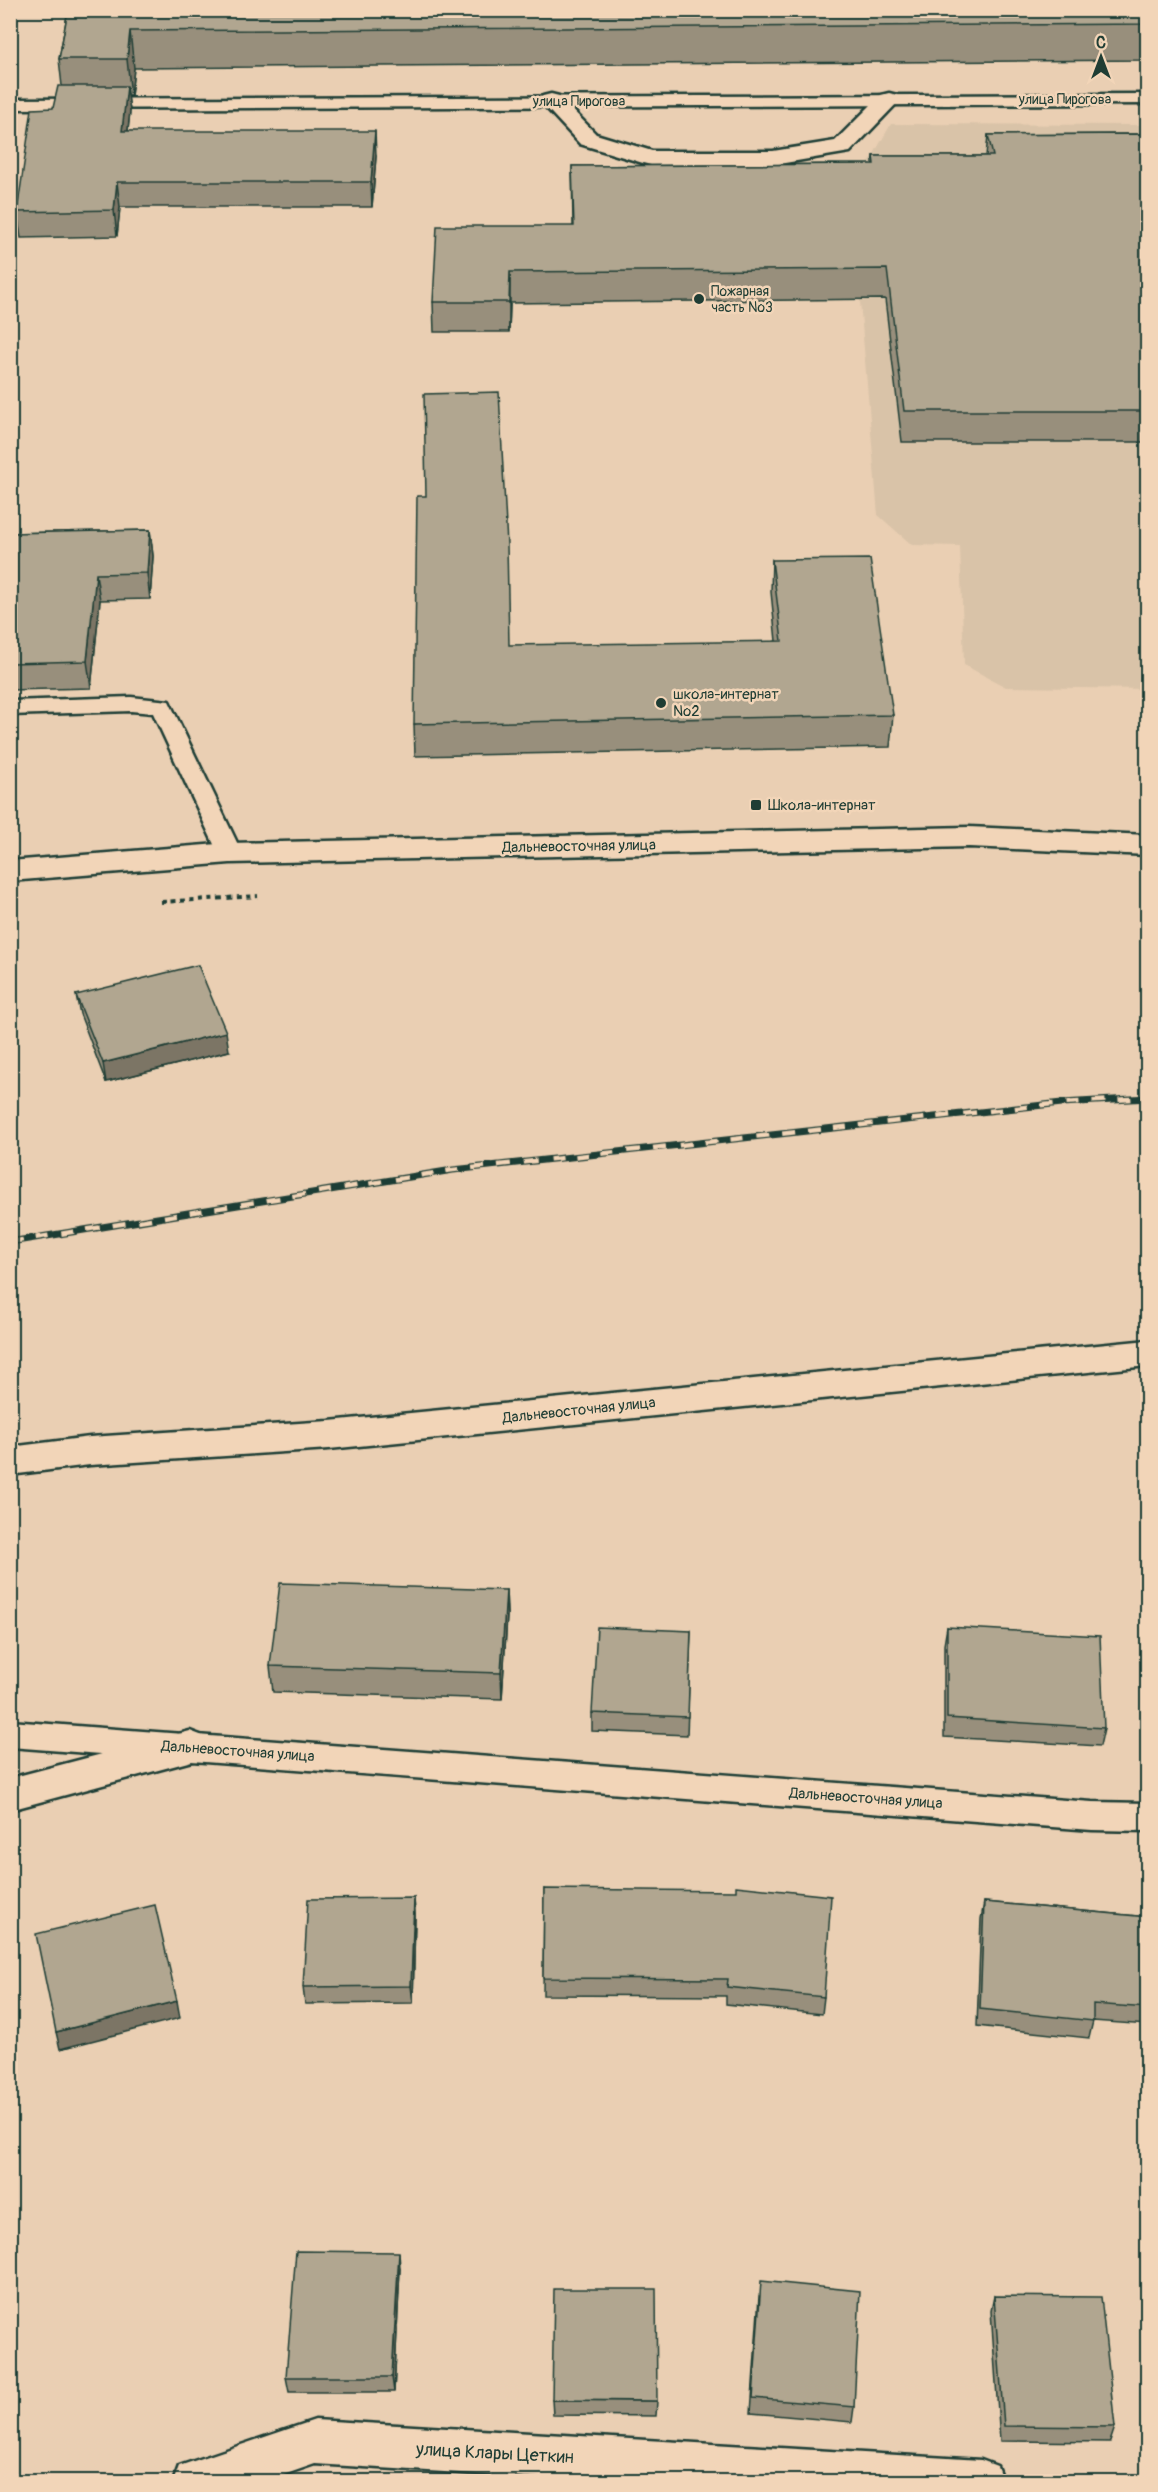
<svg xmlns="http://www.w3.org/2000/svg" width="1158" height="2492" font-family="Pangolin,sans-serif">
<style>
.built{fill:#d9c3a8}
.lines{fill:none;stroke-linecap:round;stroke-linejoin:round}
.lane-casing{stroke:#1f3d34;stroke-width:5}
.street-casing{stroke:#1f3d34;stroke-width:5}
.secondary-casing{stroke:#1f3d34;stroke-width:5}
.path{stroke:#1f3d34;stroke-width:4;stroke-dasharray:5 4.5;stroke-linecap:butt}
.lane{fill:#f2d5b8;fill-rule:evenodd}
.street{fill:#f2d5b8;fill-rule:evenodd}
.secondary{fill:#f2d5b8;fill-rule:evenodd}
.rail-casing{stroke:#1f3d34;stroke-width:7}
.rail{stroke:#f2d5b8;stroke-width:4.5;stroke-dasharray:13;stroke-linecap:butt}
.wall{fill:#988f7c;stroke:#1f3d34;stroke-width:1.5}
.shaded-wall{fill:#7c7465;stroke:#1f3d34;stroke-width:1.5}
.building{fill:#b1a690;stroke:#1f3d34;stroke-width:1.5}
.poi-dot{fill:#1f3d34;stroke:#f2d5b8;stroke-width:2}
.labels{text-anchor:middle;stroke-width:5;stroke-linejoin:round;paint-order:stroke}
.far-street-label{font-size:14px;fill:#1f3d34;stroke:#f2d5b8}
.far-poi-label{font-size:14px;fill:#1f3d34;stroke:#f2d5b8;text-anchor:start}
.poi-label{font-size:15px;fill:#1f3d34;stroke:#f2d5b8;text-anchor:start}
.street-label{font-size:15px;fill:#1f3d34;stroke:#f2d5b8}
.near-street-label{font-size:18px;fill:#1f3d34;stroke:#f2d5b8}
</style>
<rect width="100%" height="100%" fill="#eacfb3"/>
<filter id="ink" filterUnits="userSpaceOnUse"><feTurbulence type="fractalNoise" baseFrequency=".0167" numOctaves="2"/><feDisplacementMap in="SourceGraphic" scale="12" xChannelSelector="R" yChannelSelector="G"/><feConvolveMatrix kernelMatrix="1 2 1 2 8 2 1 2 1" color-interpolation-filters="sRGB"/></filter>
<g filter="url(#ink)">
<path class="built" d="M891 124 1147 125V689L1006 687 964 665 960 546 912 545 878 515 851 194Z"/>
<g class="lines">
<g class="lane-casing">
<path id="lane" d="M1148 94V104L10 109V99Z
M131 697 169 701 242 853 238 859 230 861 222 859 218 853 153 713 131 711 10 715V701Z
M10 1721 1092 1802 1148 1803V1831L1092 1830 10 1747Z"/>
</g>
<g class="street-casing">
<path id="street" d="M889 93 897 95 900 100 850 152 773 165H651L643 163 580 144 540 101 543 96 551 94 559 96 596 134 652 151H773L835 141 881 95Z
M190 1731 203 1736 209 1747 203 1758 10 1810V1778Z
M315 2420 981 2460 997 2466 1003 2482H605L315 2464 263 2482H173L179 2466Z"/>
</g>
<g class="secondary-casing">
<path id="secondary" d="M969 827 1148 835V855L969 847 230 863 10 881V861L230 843Z
M1148 1340V1366L329 1449 90 1465 10 1475V1447L90 1437 329 1421Z"/>
</g>
<path class="path" d="M161 902 258 896"/>
<use href="#lane" class="lane"/>
<use href="#street" class="street"/>
<use href="#secondary" class="secondary"/>
<g class="rail-casing">
<path id="rail" d="M10 1242 453 1170 1062 1103 1148 1098"/>
</g>
<use href="#rail" class="rail"/>
</g>
<path class="wall" d="M68 10H1148V60L134 68 131 96H128L130 111 128 131 376 156 372 207H120L117 236 21 238 17 212 53 108 62 86 59 59Z
M1148 134V442H902L885 299 510 303 509 332H434L433 302 573 226 572 166 873 164V156H986L988 135Z
M150 530 153 556 150 599 100 600 91 688 10 690V533Z
M772 560 893 715 890 747 415 756 414 724 776 641 771 592Z
M76 995 229 1051 106 1082 80 1014Z
M506 1590 507 1615 502 1699 273 1692 270 1666Z
M947 1627 1104 1728 1100 1746 944 1737V1645Z
M691 1631 687 1735 592 1731V1713Z
M544 1889 824 1997 822 2014 726 2004V1996L543 1995Z
M414 1898 415 1915 413 2003 305 2004 303 1987Z
M984 1902 1148 1917V2025L1093 2021 1089 2038 977 2026 981 1919Z
M400 2268 394 2392H289L286 2377Z
M759 2296 854 2407 852 2422 751 2413Z
M994 2296 1115 2427 1110 2442 1000 2441 991 2311Z
M552 2400 657 2401 656 2416 553 2415Z"/>
<path class="shaded-wall" d="M130 31 134 68 131 96 127 59Z
M127 86 130 111 125 156 122 131Z
M375 131 376 156 372 207 371 182Z
M117 182 120 207 117 236 114 210Z
M510 272V303L509 332V302Z
M150 530 153 556 150 599 147 573Z
M96 574 100 600 91 688 87 661Z
M226 1032 229 1051 106 1082 103 1063Z
M506 1590 507 1615 502 1699 501 1673Z
M414 1898 415 1915 413 2003 411 1986Z
M177 2001 180 2018 60 2049 56 2032Z
M399 2252 400 2268 394 2392 392 2377Z"/>
<path class="building" d="M68 10H1148V24L130 31 127 59H59Z
M58 86H127L122 131H375L371 182H117L114 210 17 212 32 109 53 108Z
M1148 134V411H904L887 269 510 272 509 302H433L437 226H574L572 166 874 164 873 156H993L988 135Z
M499 392 507 545 509 645 782 641 772 560 870 559 893 715 414 724 417 496H426L424 394Z
M150 530 147 573 96 574 87 661 10 663V533Z
M198 965 226 1032 103 1063 76 995Z
M280 1583 506 1590 501 1673 270 1666Z
M597 1627 691 1631 688 1717 592 1713Z
M947 1627 1100 1636 1104 1728 947 1718Z
M736 1886 831 1896 824 1997 727 1987 728 1979 543 1978 544 1889 736 1891Z
M414 1898 411 1986 303 1987 308 1899Z
M984 1902 1148 1917V2008L1093 2004V2021L980 2009Z
M155 1905 177 2001 56 2032 36 1934Z
M296 2251 399 2252 392 2377H286Z
M761 2281 860 2291 854 2407 753 2398Z
M554 2289H656L657 2401 552 2400Z
M994 2296 1101 2297 1115 2427 1004 2426Z"/>
</g>
<g class="poi-dot">
<circle cx="699" cy="299" r="6"/>
<circle cx="661" cy="703" r="6"/>
<rect x="750" y="799" width="12" height="12" rx="3"/>
</g>
<g class="labels">
<g class="far-street-label">
<text x="1065" y="104">улица Пирогова</text>
<text x="579" y="106">улица Пирогова</text>
</g>
<g class="far-poi-label">
<text x="711" y="296">Пожарная<tspan x="711" dy="16">часть №3</tspan></text>
</g>
<g class="poi-label">
<text x="673" y="699">школа-интернат<tspan x="673" dy="17">№2</tspan></text>
<text x="768" y="810">Школа-интернат</text>
</g>
<g class="street-label">
<text transform="translate(579 846) rotate(-1)" y="5">Дальневосточная улица</text>
<text transform="translate(579 1410) rotate(-6)" y="5">Дальневосточная улица</text>
<text transform="translate(238 1751) rotate(4)" y="5">Дальневосточная улица</text>
<text transform="translate(866 1798) rotate(4)" y="5">Дальневосточная улица</text>
</g>
<g class="near-street-label">
<text transform="translate(495 2453) rotate(3)" y="6">улица Клары Цеткин</text>
</g>
</g>
<rect width="1158" height="2492" fill="none" stroke="#f2d5b8" stroke-width="36"/>
<rect x="18" y="18" width="1122" height="2456" fill="none" stroke="#1f3d34" stroke-width="2" filter="url(#ink)"/>
<g transform="translate(1101 57)" stroke="#f2d5b8" stroke-width="4.5" paint-order="stroke">
<path d="M0-4.5L10 22L0 15L-10 22Z" fill="#1f3d34"/>
<text y="-9" font-size="16" font-weight="bold" text-anchor="middle" fill="#1f3d34">С</text>
</g>
</svg>
